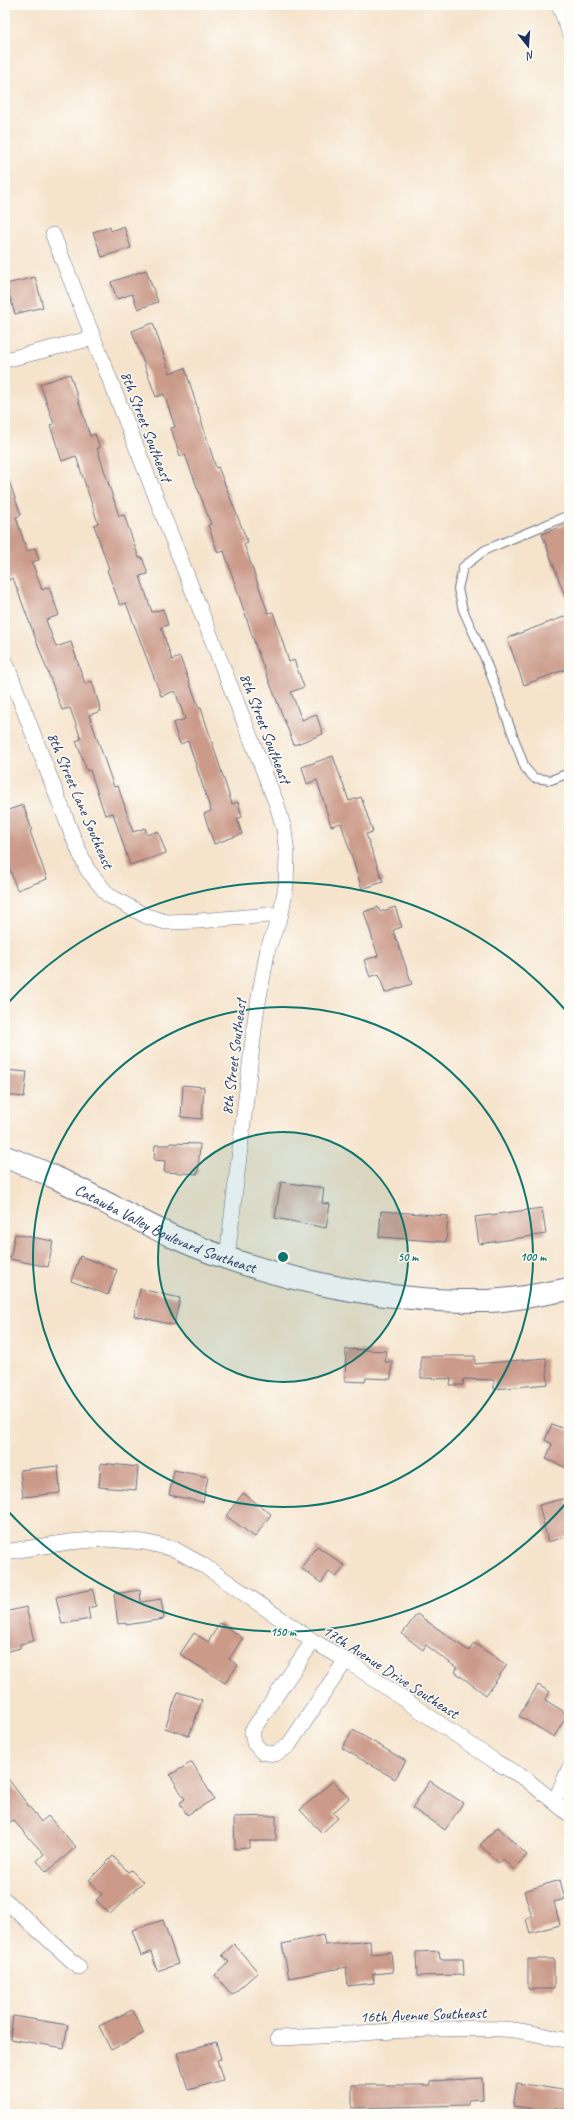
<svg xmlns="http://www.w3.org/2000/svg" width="574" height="2119" font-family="Caveat,sans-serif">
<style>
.building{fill:#cb9a89}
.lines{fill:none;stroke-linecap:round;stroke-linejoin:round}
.lane-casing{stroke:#676e84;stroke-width:10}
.street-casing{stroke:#676e84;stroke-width:16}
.secondary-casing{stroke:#676e84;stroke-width:24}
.lane{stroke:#fff;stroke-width:8}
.street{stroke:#fff;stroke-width:15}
.secondary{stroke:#fff;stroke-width:22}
.ring{fill:none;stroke:#0f766e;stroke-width:2}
.labels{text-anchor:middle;stroke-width:3;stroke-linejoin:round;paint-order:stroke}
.street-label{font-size:16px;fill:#1b2f5e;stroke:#fdfcf7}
.centre{fill:#0f766e;stroke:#fdfcf7;stroke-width:2}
.ring-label{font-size:12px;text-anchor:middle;font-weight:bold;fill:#0f766e;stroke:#fdfcf7;stroke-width:3;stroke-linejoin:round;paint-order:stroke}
</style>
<rect width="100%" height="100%" fill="#fdfcf7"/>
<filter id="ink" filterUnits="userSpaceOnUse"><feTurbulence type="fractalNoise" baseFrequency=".025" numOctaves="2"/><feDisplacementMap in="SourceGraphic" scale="8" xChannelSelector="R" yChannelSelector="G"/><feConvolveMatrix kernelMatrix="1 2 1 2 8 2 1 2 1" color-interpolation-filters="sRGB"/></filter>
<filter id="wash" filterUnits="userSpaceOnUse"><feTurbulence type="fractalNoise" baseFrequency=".012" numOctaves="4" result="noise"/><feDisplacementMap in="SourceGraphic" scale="16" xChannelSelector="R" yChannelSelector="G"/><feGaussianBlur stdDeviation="0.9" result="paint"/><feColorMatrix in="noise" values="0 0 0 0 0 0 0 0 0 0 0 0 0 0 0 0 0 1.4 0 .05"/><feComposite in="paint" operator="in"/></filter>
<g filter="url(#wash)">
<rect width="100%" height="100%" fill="#f5e3cb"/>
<g id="blocks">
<path class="building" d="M124 226 131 248 102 257 93 232 110 227 111 231Z
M146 270 158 302 138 309 132 294 117 299 111 282Z
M35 277 43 307 15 314 6 284Z
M153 323 170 373 185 368 216 468 218 467 248 543 244 544 268 613 273 612 289 662 294 660 304 687 291 692 302 720 316 714 323 734 294 745 257 650 224 551 218 553 208 525 211 524 185 455 180 456 171 428 175 427 164 394 156 397 132 331Z
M70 374 90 436 95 434 100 448H97L119 516 124 515 139 558 142 557 148 574 140 576 152 612 163 609 168 625 161 627 172 660 180 657 199 708H201L232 804 238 802 242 817 237 819 242 834 214 844 204 814 211 811 188 741 180 744 173 723 185 719 175 691 161 696 126 603 120 605 107 570 109 569 94 525 98 523 76 456 62 461 50 425 54 424 40 384Z
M7 475 21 515 16 517 27 551 35 548 39 560 32 562 42 590 49 587 59 615 46 620 56 647 71 642 85 684 92 681 101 711 89 715 114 787 118 786 133 832 145 828 147 835 158 831 166 853 130 865 113 813 105 815 90 770 87 771 76 741 81 739 70 708 62 710 13 578 9 580 5 568V476Z
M569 523V603L568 604 542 534Z
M569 615V668L524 685 507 638Z
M333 756 349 801 361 797 373 832 366 834 383 882 362 889 341 823 331 826 317 780 307 784 302 767Z
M23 805 32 830 30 831 47 879 17 890 5 856V811Z
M378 907 380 912 395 907 402 927 393 930 412 984 385 993 379 974 370 977 364 960 378 956 364 912Z
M5 1070 27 1072 24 1097 5 1095Z
M183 1085 204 1087 202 1119 181 1117Z
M170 1143 200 1144 198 1174 164 1172 165 1161 154 1160 155 1145H170Z
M281 1182 324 1188 322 1203 330 1204 326 1228 275 1218Z
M542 1208 546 1234 479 1244 475 1217Z
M381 1211 448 1216 446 1242 379 1237Z
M15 1234 53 1241 48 1267 10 1259Z
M80 1256 117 1270 108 1295 71 1281Z
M140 1289 180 1298 174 1325 134 1316Z
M346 1349 386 1351 385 1362H392L391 1379 366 1378 365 1382 345 1381Z
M421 1356H475V1364L546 1358 548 1384 494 1389V1380L464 1379 463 1385H450L451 1379 421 1378Z
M552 1424 569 1431V1469L546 1459 552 1444 545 1440Z
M101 1463 138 1467 136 1490 99 1487Z
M58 1466 60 1493 23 1497 20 1470Z
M174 1470 208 1477 203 1502 169 1495Z
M243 1493 271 1514 255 1537 226 1516Z
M566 1498 569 1511V1536L548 1542 539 1505Z
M317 1546 345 1566 336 1577 329 1572 321 1583 301 1568Z
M93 1589 96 1606 88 1608 90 1619 62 1624 56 1597Z
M140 1590 141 1602 161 1599 164 1619 126 1625V1623L118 1624 114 1594Z
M26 1607 34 1641 20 1644V1648L5 1652V1612Z
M417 1614 469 1651 474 1643 507 1665 486 1695 455 1672 457 1668 426 1645 423 1650 402 1634Z
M220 1623 243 1638 229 1659 238 1665 225 1683 180 1654 194 1633 208 1642Z
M538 1685 550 1692 545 1700 568 1714 554 1737 519 1716Z
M178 1692 202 1700 189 1736 165 1728Z
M353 1730 406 1761 395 1779 342 1748Z
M192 1762 214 1799 187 1815 180 1803 185 1799 170 1775Z
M5 1775 41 1822 48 1816 76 1847 47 1872 37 1861 44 1854 13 1820 5 1826Z
M333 1781 349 1798 333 1813 338 1818 322 1833 300 1810Z
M430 1781 463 1803 445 1830 412 1808Z
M276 1816V1841H249V1848L235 1849 234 1817Z
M498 1827 527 1855 513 1869 503 1859 499 1863 480 1845Z
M113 1856 128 1872 131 1870 143 1882 110 1914 96 1900 102 1894 89 1880Z
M560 1880 565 1899 554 1902 560 1925 530 1933 526 1919 532 1917 524 1891Z
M163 1920 178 1964 157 1971 151 1952 141 1956 132 1930Z
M323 1935 325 1945 370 1941 371 1954 391 1952 393 1972 373 1974 374 1983 348 1986 346 1967 289 1978 282 1944Z
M234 1944 258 1972 232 1995 215 1975 229 1962 222 1955Z
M439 1951 440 1959H463L464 1975 417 1976 416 1952Z
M528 1959H554V1989H528Z
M132 2010 144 2033 111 2050 99 2026Z
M13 2016 68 2025 64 2048 10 2039Z
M216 2042 221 2059 217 2060 223 2080 188 2090 177 2053Z
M482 2078 483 2099 468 2100V2105L352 2108V2085H430V2081Z
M517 2083 569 2091V2110L555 2108 554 2112 513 2106Z"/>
</g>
</g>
<g filter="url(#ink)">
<use href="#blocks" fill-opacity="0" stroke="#676e84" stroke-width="1"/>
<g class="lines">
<g class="lane-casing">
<path id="lane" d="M569 515 485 550 463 567 458 589 463 610 484 656 525 768 534 778 551 780 569 773"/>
</g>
<g class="street-casing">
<path id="street" d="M559 5 569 31
M53 235 277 805 284 829 287 855 286 885 281 914 268 948 256 1014 227 1258
M5 360 93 338
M5 661 73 837 87 869 108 895 146 916 166 922 199 921 281 914
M5 1552 69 1542 106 1539 144 1542 174 1549 203 1565 313 1641 346 1660 496 1762 526 1779 569 1814
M313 1641 252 1731 254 1743 262 1752 275 1754 288 1746 346 1660
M555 1801 569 1769
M5 1900 79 1967
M278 2038C353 2035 428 2026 503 2029 525 2030 548 2037 569 2041"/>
</g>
<g class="secondary-casing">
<g id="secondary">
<path id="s1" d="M5 1157C64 1177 117 1211 174 1237 267 1279 386 1303 488 1301 516 1300 542 1294 569 1289"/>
</g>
</g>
<use href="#lane" class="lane"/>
<use href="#street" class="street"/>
<use href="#secondary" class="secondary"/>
</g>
</g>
<circle cx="283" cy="1257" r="125" fill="#0f766e" fill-opacity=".12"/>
<g class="ring">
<circle cx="283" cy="1257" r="125"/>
<circle cx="283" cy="1257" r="250"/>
<path d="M568 1501A375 375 0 0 1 7 1510M7 1004A375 375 0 0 1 568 1013"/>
</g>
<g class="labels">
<g class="street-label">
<text transform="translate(147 426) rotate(69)" y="6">8th Street Southeast</text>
<text transform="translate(266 728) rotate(69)" y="6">8th Street Southeast</text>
<text transform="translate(81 800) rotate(67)" y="6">8th Street Lane Southeast</text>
<text transform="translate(233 1057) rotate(-83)" y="6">8th Street Southeast</text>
<text dy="6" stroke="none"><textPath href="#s1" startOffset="176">Catawba Valley Boulevard Southeast</textPath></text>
<text transform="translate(391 1671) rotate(33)" y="6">17th Avenue Drive Southeast</text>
<text transform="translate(423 2014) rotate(-2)" y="6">16th Avenue Southeast</text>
</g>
</g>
<circle cx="283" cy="1257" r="6" class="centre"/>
<g class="ring-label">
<text x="408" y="1261">50 m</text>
<text x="533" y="1261">100 m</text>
<text x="283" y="1636">150 m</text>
</g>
<rect width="574" height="2119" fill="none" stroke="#fdfcf7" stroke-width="20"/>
<g transform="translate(528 46) rotate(163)" stroke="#fdfcf7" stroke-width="3" paint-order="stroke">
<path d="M0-3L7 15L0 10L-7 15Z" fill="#1b2f5e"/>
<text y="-6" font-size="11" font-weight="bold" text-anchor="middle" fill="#1b2f5e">N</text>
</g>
</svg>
